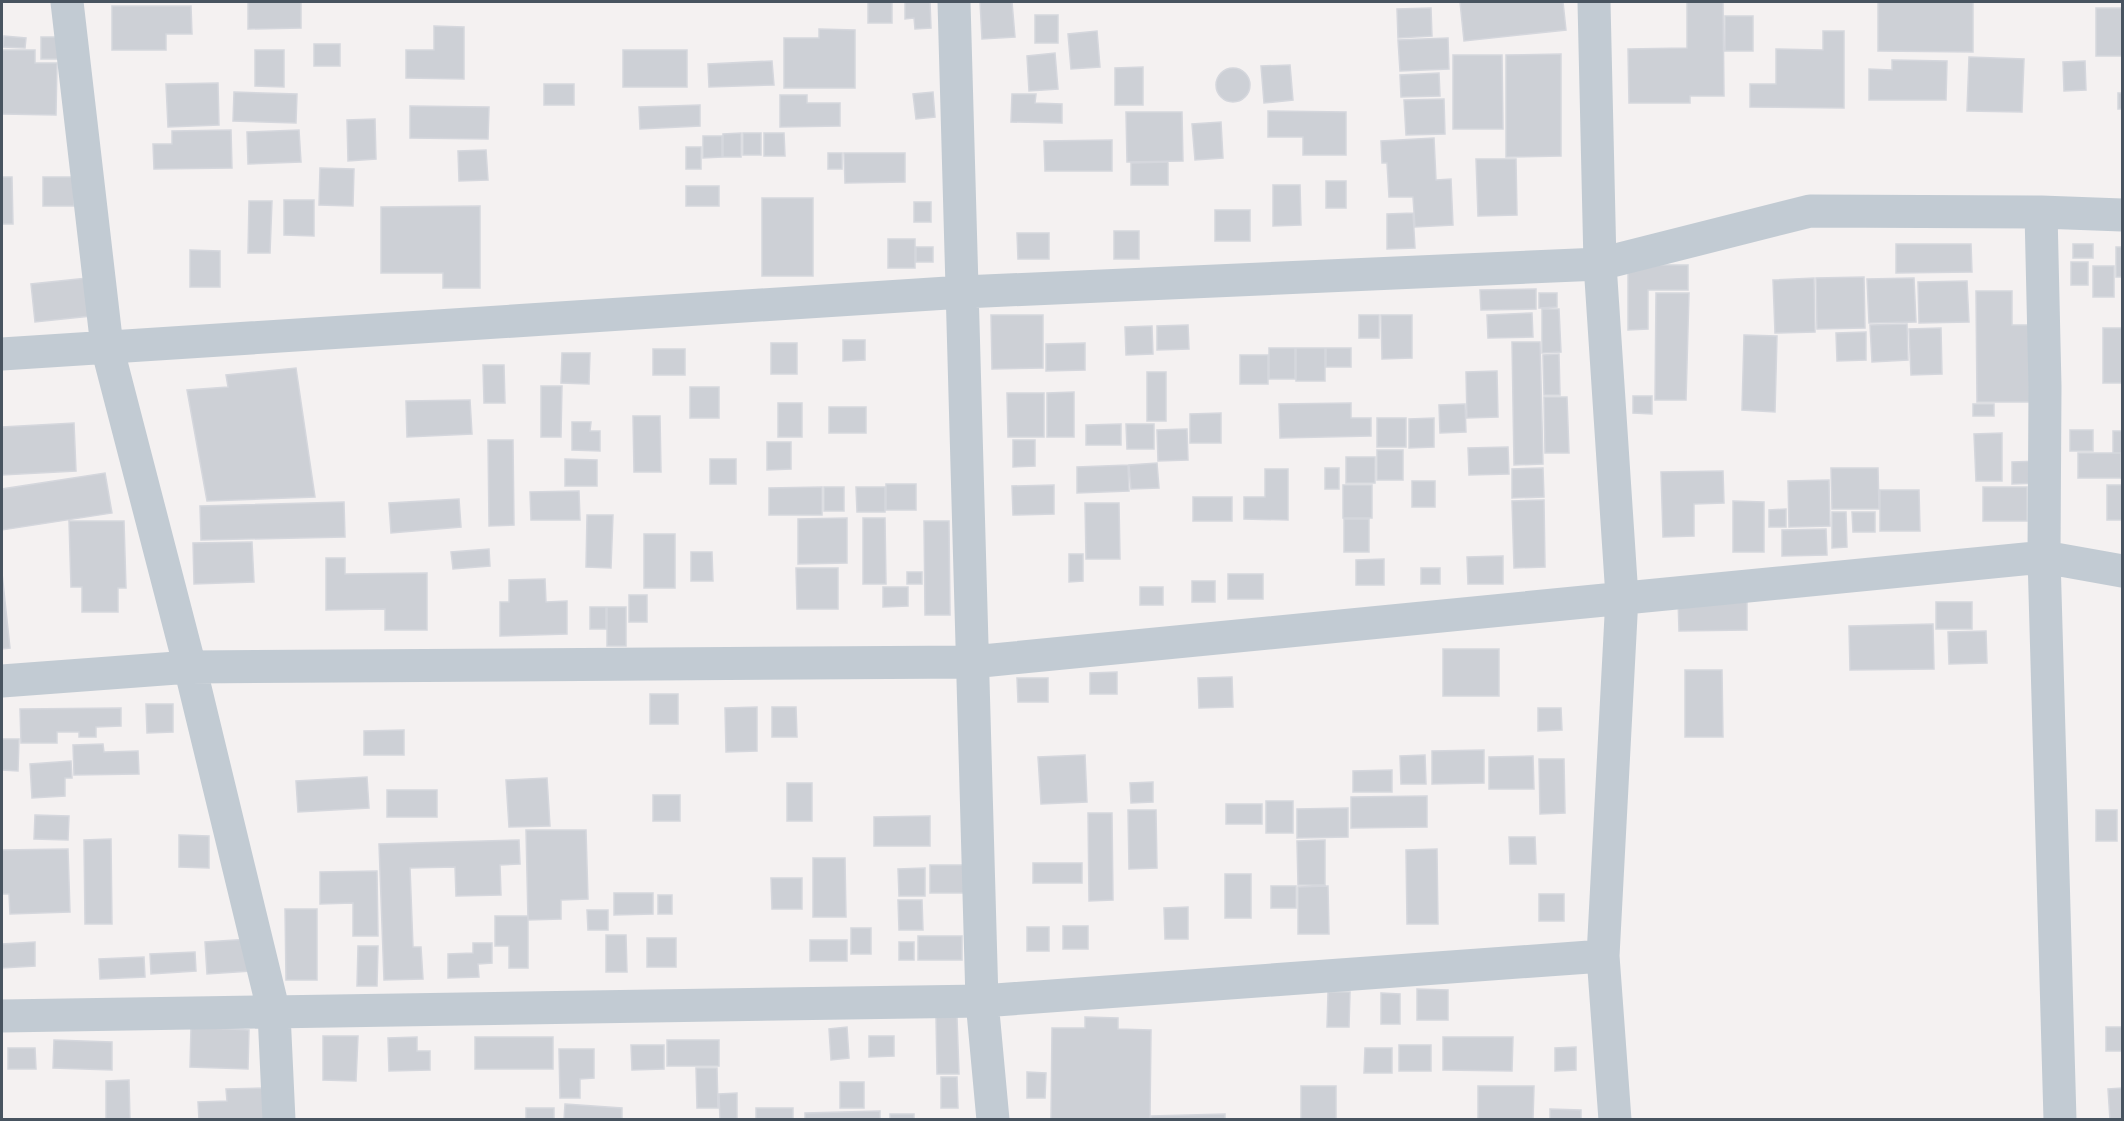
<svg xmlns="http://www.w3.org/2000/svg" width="2124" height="1121" font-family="Mulish,sans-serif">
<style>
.building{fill:#cdd0d6;stroke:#d5d7dd;stroke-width:1.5}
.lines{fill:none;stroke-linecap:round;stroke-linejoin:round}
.street{stroke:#c2cbd3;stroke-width:33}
</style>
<rect width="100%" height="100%" fill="#f4f1f1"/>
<path class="building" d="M248 2H301V28L248 29Z
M868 2H892V23H868Z
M905 2H930L931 28 915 29 914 18 905 19Z
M980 2H1012L1015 37 982 39Z
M1460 2H1563L1566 30 1464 41Z
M1687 2H1723L1724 96H1690V103H1629L1628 49 1687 48Z
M1878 2H1973V52L1878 51Z
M112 6H191L192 34H166V50H112Z
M1431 8 1432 36 1398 38 1397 9Z
M2096 8H2122V56H2096Z
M1035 15H1058V43H1035Z
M1725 16H1753V51H1725Z
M434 26 464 27V79L406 78V50H434Z
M819 29 855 30V88H784V38H819Z
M1097 31 1100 67 1071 69 1068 34Z
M1823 31H1844V108L1750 107V84H1776V49L1823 50Z
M4 36 26 38 25 48 3 47Z
M41 37H68V59H41Z
M1448 38 1449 69 1400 71 1398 40Z
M314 44H340V66H314Z
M2 50H35V63H57L56 115 2 114Z
M255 50H284V87L255 86Z
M623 50H687V87H623Z
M1055 53 1058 89 1029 91 1027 56Z
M1561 54V156L1506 157V55Z
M1453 55H1502L1503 129H1453Z
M1969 57 2024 59 2022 112 1967 111Z
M1892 60 1947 61 1946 100H1869V69L1892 70Z
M772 61 774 85 709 87 708 64Z
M2085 61 2086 90 2064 91 2063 62Z
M1290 65 1293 100 1264 103 1261 66Z
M1143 67V105H1115V68Z
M1216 85a17 17 0 1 1 34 0a17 17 0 1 1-34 0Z
M1439 73 1440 96 1401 97 1400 75Z
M218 83 219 125 168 127 166 84Z
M544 84H574V105H544Z
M234 92 297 94 296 123 233 121Z
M933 92 935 117 916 119 913 94Z
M2118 93H2122V109H2118Z
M1012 94H1036L1035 103 1062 104V123L1011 122Z
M780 95H807V103H840V126L780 127Z
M1444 99 1445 134 1406 135 1404 100Z
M700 105V126L640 129 639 107Z
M410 106 489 107 488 139 410 138Z
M1268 111 1346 112V155H1303V137H1268Z
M1126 112H1182L1183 161 1127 162Z
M375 119 376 159 348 161 347 120Z
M1221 122 1223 158 1195 160 1192 124Z
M231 130 232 168 154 169 153 144H172V131Z
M299 130 301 162 248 164 247 132Z
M741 133V157H723V134Z
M743 133H761V155H743Z
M764 133H784L785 156H764Z
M703 136H722V157L703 158Z
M1434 138 1436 180 1451 179 1453 225 1415 227 1413 197H1389L1387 163H1382L1381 141Z
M1112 140V171H1045L1044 141Z
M686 147H701V169H686Z
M486 150 488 180 459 181 458 151Z
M828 153H842V169H828Z
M844 153H905V182L845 183Z
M1476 159H1516L1517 215 1478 216Z
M1168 162V185H1131V163Z
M320 168 354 169 353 206 319 205Z
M2 177H12L13 224H2Z
M43 177H74V206H43Z
M1326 181H1346V208H1326Z
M1273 185H1300L1301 225 1273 226Z
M686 186H719V206H686Z
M762 198H813V276H762Z
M284 200H314V236L284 235Z
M249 201H272L270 253H248Z
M914 202H931V222H914Z
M480 206V288H443V273H381V207Z
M1215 210H1250V241H1215Z
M1413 213 1415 248 1387 249V214Z
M1114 231H1139V259H1114Z
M1017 233H1049V259H1018Z
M888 239H915V268H888Z
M1896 244H1971L1972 272 1896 273Z
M2073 244H2093V258H2073Z
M916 247H933V262H916Z
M2116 247H2122V277H2116Z
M190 250 220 251V287H190Z
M2071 262H2088V285H2071Z
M1628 265H1688V290H1648V329L1628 330Z
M2093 266H2114V297H2093Z
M1864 277 1865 328 1817 329 1816 278Z
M87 278 91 316 35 322 31 284Z
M1814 278 1815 332 1775 333 1773 280Z
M1914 278 1916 322 1869 323 1867 279Z
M1967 281 1969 322 1919 323 1918 282Z
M1536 289V309L1481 310 1480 290Z
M1976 291H2012V325H2032V402H1977Z
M1539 293H1557V307L1539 308Z
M1656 293H1689L1686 400H1655Z
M1542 309H1559L1561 352 1542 353Z
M1532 313 1533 337 1488 338 1487 315Z
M991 315H1043V368L992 369Z
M1359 315H1379V338H1359Z
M1381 315H1412V358L1382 359Z
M1907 324 1908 360 1872 362 1870 325Z
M1188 325 1189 349 1157 350V326Z
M1152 326 1153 354 1126 355 1125 327Z
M1941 328 1942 374 1911 375 1909 329Z
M2103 328H2122V383H2103Z
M1866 332V360L1837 361 1836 333Z
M1744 335 1777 336 1775 412 1742 410Z
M843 340H865V360L843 361Z
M1512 342H1540L1543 464 1514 465Z
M771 343H797V374H771Z
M1085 343V370L1046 371V344Z
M1269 348H1295V379H1269Z
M1296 348H1325V381H1296Z
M1326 348H1351V367H1326Z
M653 349H685V375H653Z
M562 353H590L589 384 561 383Z
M1559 354 1560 395H1544L1543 355Z
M1240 355H1268V384H1240Z
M483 365H504L505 403H484Z
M296 368 315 497 207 501 187 390 228 387 226 375Z
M1497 371 1498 417 1467 418 1466 372Z
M1147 372H1166V421H1147Z
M541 386H562L561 437H541Z
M690 387H719V418H690Z
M1074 392V437H1047V393Z
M1007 393H1044V437H1008Z
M1633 396H1652V414L1633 413Z
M1544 397H1567L1569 453H1545Z
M470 400 472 434 407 437 406 401Z
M778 403H802V437H778Z
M1351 403V418H1371V436L1280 438 1279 404Z
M1465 404 1466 432 1440 433 1439 405Z
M1973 404H1994V416H1973Z
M829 407H866V433H829Z
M1221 413V443H1190V414Z
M633 416H660L661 472H634Z
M1377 418H1406V447H1377Z
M1434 418V447L1409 448V419Z
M572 422H591L590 431H600V451L572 450Z
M74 423 76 471 2 475V427Z
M1121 424V445H1086V425Z
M1126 424H1154V449H1127Z
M1187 429 1188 460 1158 461 1157 430Z
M2070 430H2093V451H2070Z
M2113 431H2122V453H2113Z
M2002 433V481H1976L1974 434Z
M488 440H513L514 525 489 526Z
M1013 440H1035V466L1013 467Z
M767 442H791V469L767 470Z
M1508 447 1509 474 1469 475 1468 448Z
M1377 450H1403V480H1377Z
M2078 453H2121V478H2078Z
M1346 457H1375V483H1346Z
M565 459 597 460V486H565Z
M710 459H736V484H710Z
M2038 461V483L2012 484V462Z
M1157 463 1159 488 1131 489 1129 465Z
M1128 465 1129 491 1077 493V467Z
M1325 468H1339V489H1325Z
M1543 468 1544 497 1512 498V469Z
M1831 468H1878L1879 509H1832Z
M1265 469H1288V520L1244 519V497H1265Z
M1723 471 1724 503 1694 504V536L1663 537 1661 472Z
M105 473 112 513 2 530V489Z
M1829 480 1830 526 1789 527 1788 481Z
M1412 481H1435V507H1412Z
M886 484H916V510H886Z
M1054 485V514L1013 515 1012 486Z
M1343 485H1372V518H1343Z
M2107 485H2122V520H2107Z
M822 487V515H769V488Z
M824 487H844V511H824Z
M856 487H885V512H857Z
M1983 487H2027V521H1983Z
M1880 490H1919L1920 531H1880Z
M579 491 580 520H531L530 492Z
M1193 497H1232V521H1193Z
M459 499 461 527 391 533 389 503Z
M1544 500 1545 567 1514 568 1512 501Z
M1733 501 1764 502V552H1733Z
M344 502 345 537 201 540 200 506Z
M1085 503H1119L1120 559H1086Z
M1786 509V527H1769V510Z
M1832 512H1846L1847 547 1832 548Z
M1852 512H1875V532H1853Z
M587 515H613L611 568 586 567Z
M847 518V563L798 564V519Z
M863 518H885L886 584H863Z
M1344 519H1369V552H1344Z
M69 521H124L126 588H118V612H82V587H71Z
M924 521H949L950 615H925Z
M1826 529 1827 555 1782 556V530Z
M644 534H675V588H644Z
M252 542 254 582 194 584 193 543Z
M489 549 490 566 453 569 451 552Z
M691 552H712L713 581H691Z
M1069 554H1083V581L1069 582Z
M1503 556V584H1468L1467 557Z
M326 558H345V574L427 573V630H385V609L326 610Z
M1384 559V585H1356V560Z
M796 568H838V609H797Z
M1421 568H1440V584H1421Z
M907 572H922V584H907Z
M2 573 10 648 2 649Z
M1228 574H1263V599H1228Z
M545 579 546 602 567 601V634L500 636V602H509V580Z
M1192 581H1215V602H1192Z
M883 587H908V606L883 607Z
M1140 587H1163V605H1140Z
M629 595H647V622H629Z
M1747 596V630L1679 631 1678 598Z
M1936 602H1972V629H1936Z
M590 607H606V629H590Z
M607 607H626V646H607Z
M1933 624 1934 669 1850 670 1849 626Z
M1986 631 1987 663 1949 664 1948 632Z
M1443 649H1499V696H1443Z
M1685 670H1722L1723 737H1685Z
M1117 672V694H1090V673Z
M1232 677 1233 707 1199 708 1198 678Z
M1017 678H1048V702H1018Z
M650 694H678V724H650Z
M146 704H173V732L147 733Z
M757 707V751L726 752 725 708Z
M772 707H796L797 737H772Z
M121 708V726L96 727V737H79V732H57V743H21L20 709Z
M1538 708H1561L1562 730 1538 731Z
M404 730V755H364V731Z
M2 739H19L18 771 2 770Z
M103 744 104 752 138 751 139 774 74 775 73 745Z
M1484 750V783L1432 784V751Z
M1085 755 1087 802 1041 804 1038 757Z
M1425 755 1426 784H1401L1400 756Z
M1533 756 1534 789H1489V757Z
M1539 759H1564L1565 813 1540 814Z
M71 761 72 778H65V796L32 798 30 764Z
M1392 770V792H1353V771Z
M367 777 369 808 298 812 296 781Z
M547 778 550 826 509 827 506 780Z
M1153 782V802L1131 803 1130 783Z
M787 783H812V821H787Z
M387 790H437V817H387Z
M653 795H680V821H653Z
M1427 796V827L1351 828V797Z
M1266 801H1293V833H1266Z
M1226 804H1262V824H1226Z
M1348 808V837L1297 838V809Z
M1128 810H1156L1157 868 1129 869Z
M2096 810H2117V841H2096Z
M1088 813H1112L1113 900 1089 901Z
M35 815 69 816 68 840 34 839Z
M930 816V846H874V817Z
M526 830H586L588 899 561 900V919L528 920Z
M179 835 209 836V868L179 867Z
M1509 837H1535L1536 864H1510Z
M111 839 112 924H85L84 840Z
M519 840 520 864 500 865 501 895 456 896 455 867 410 868 413 947H421L423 979 384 980 379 844Z
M1325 840V885H1298L1297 841Z
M68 849 70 912 10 914 9 894H2V850Z
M1437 849 1438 924H1407L1406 850Z
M813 858H845L846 917H813Z
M1033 863H1082V883H1033Z
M930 865H966V893H930Z
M925 868V896H899L898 869Z
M377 871 378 936H353V903L320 904V872Z
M1225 874H1251V918H1225Z
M771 878H802V909H772Z
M1271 886H1296V908H1271Z
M1328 886 1329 934H1298V887Z
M614 893H653V914L614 915Z
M1539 894H1564V921H1539Z
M658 895H672V914H658Z
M898 900H922L923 930H899Z
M1188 907V939H1165L1164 908Z
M285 909H317V980H286Z
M587 910H608V930H588Z
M495 916H528V968H509V946H495Z
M1063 926H1088V949H1063Z
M1027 927H1049V951H1027Z
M851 928H871V954H851Z
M606 935H626L627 972H606Z
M918 936H962V960H918Z
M647 938H676V967H647Z
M250 939 251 971 207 974 205 942Z
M810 940H847V961H810Z
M35 942V966L2 968V944Z
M899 942H914V960H899Z
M473 943H492V963L478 964 479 977 448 978V954L473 953Z
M358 946H378L377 986H357Z
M195 952 196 971 151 974 150 954Z
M144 957 145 977 100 979 99 959Z
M1417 989 1448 990V1020H1417Z
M1328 992H1350L1349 1027H1327Z
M1381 993 1400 994V1024H1381Z
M936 1017H957L959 1074H937Z
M1085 1017 1118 1018V1029L1151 1030 1150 1120H1051L1052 1028H1085Z
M191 1027 249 1030 248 1069 190 1067Z
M847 1027 849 1058 831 1060 829 1029Z
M2106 1027H2122V1051H2106Z
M323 1036H358L356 1081 323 1080Z
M869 1036H894V1056L869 1057Z
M417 1037V1051H430V1070L389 1071 388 1038Z
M475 1037H553V1069H475Z
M1443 1037H1513L1512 1071 1443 1070Z
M54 1040 112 1042V1070L53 1068Z
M667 1040H719V1066H667Z
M631 1045H664V1069L632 1070Z
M1399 1045H1431V1071H1399Z
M1576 1047V1070L1555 1071V1048Z
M8 1048H35L36 1069H8Z
M1365 1048H1392V1073H1364Z
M559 1049H594V1078L580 1079V1098H560Z
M696 1068H717L718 1108H697Z
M1027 1072 1046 1073 1045 1098H1027Z
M941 1077H957L958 1108H941Z
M129 1080 130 1120H106V1081Z
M840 1082H864V1108H840Z
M1301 1086H1336V1120H1301Z
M1478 1086H1534L1533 1120H1478Z
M265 1088 267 1120H199L198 1102 227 1101 226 1089Z
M2122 1088V1120H2110L2108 1089Z
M737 1093V1120H720L719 1094Z
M565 1104 622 1108V1120H564Z
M526 1108H554V1120H526Z
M756 1108H793V1120H756Z
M1550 1109 1581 1110V1120H1550Z
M880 1111V1120H805V1113Z
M890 1114H914V1120H890Z
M1225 1114V1120H1151V1116Z"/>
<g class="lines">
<path class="street" d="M67 2 107 347 190 667 274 1013 279 1120
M954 2 982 1001 993 1120
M1594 2 1600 264 1622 597 1603 956 1615 1120
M2041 212 2045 387 2044 557 2060 1120
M2 354 963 292 1600 264 1810 211 2041 212 2122 215
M2 681 190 667 972 662 2044 557 2122 571
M2 1016 982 1001 1603 956"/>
</g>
<rect width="2124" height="1121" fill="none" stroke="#485460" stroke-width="6"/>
</svg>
